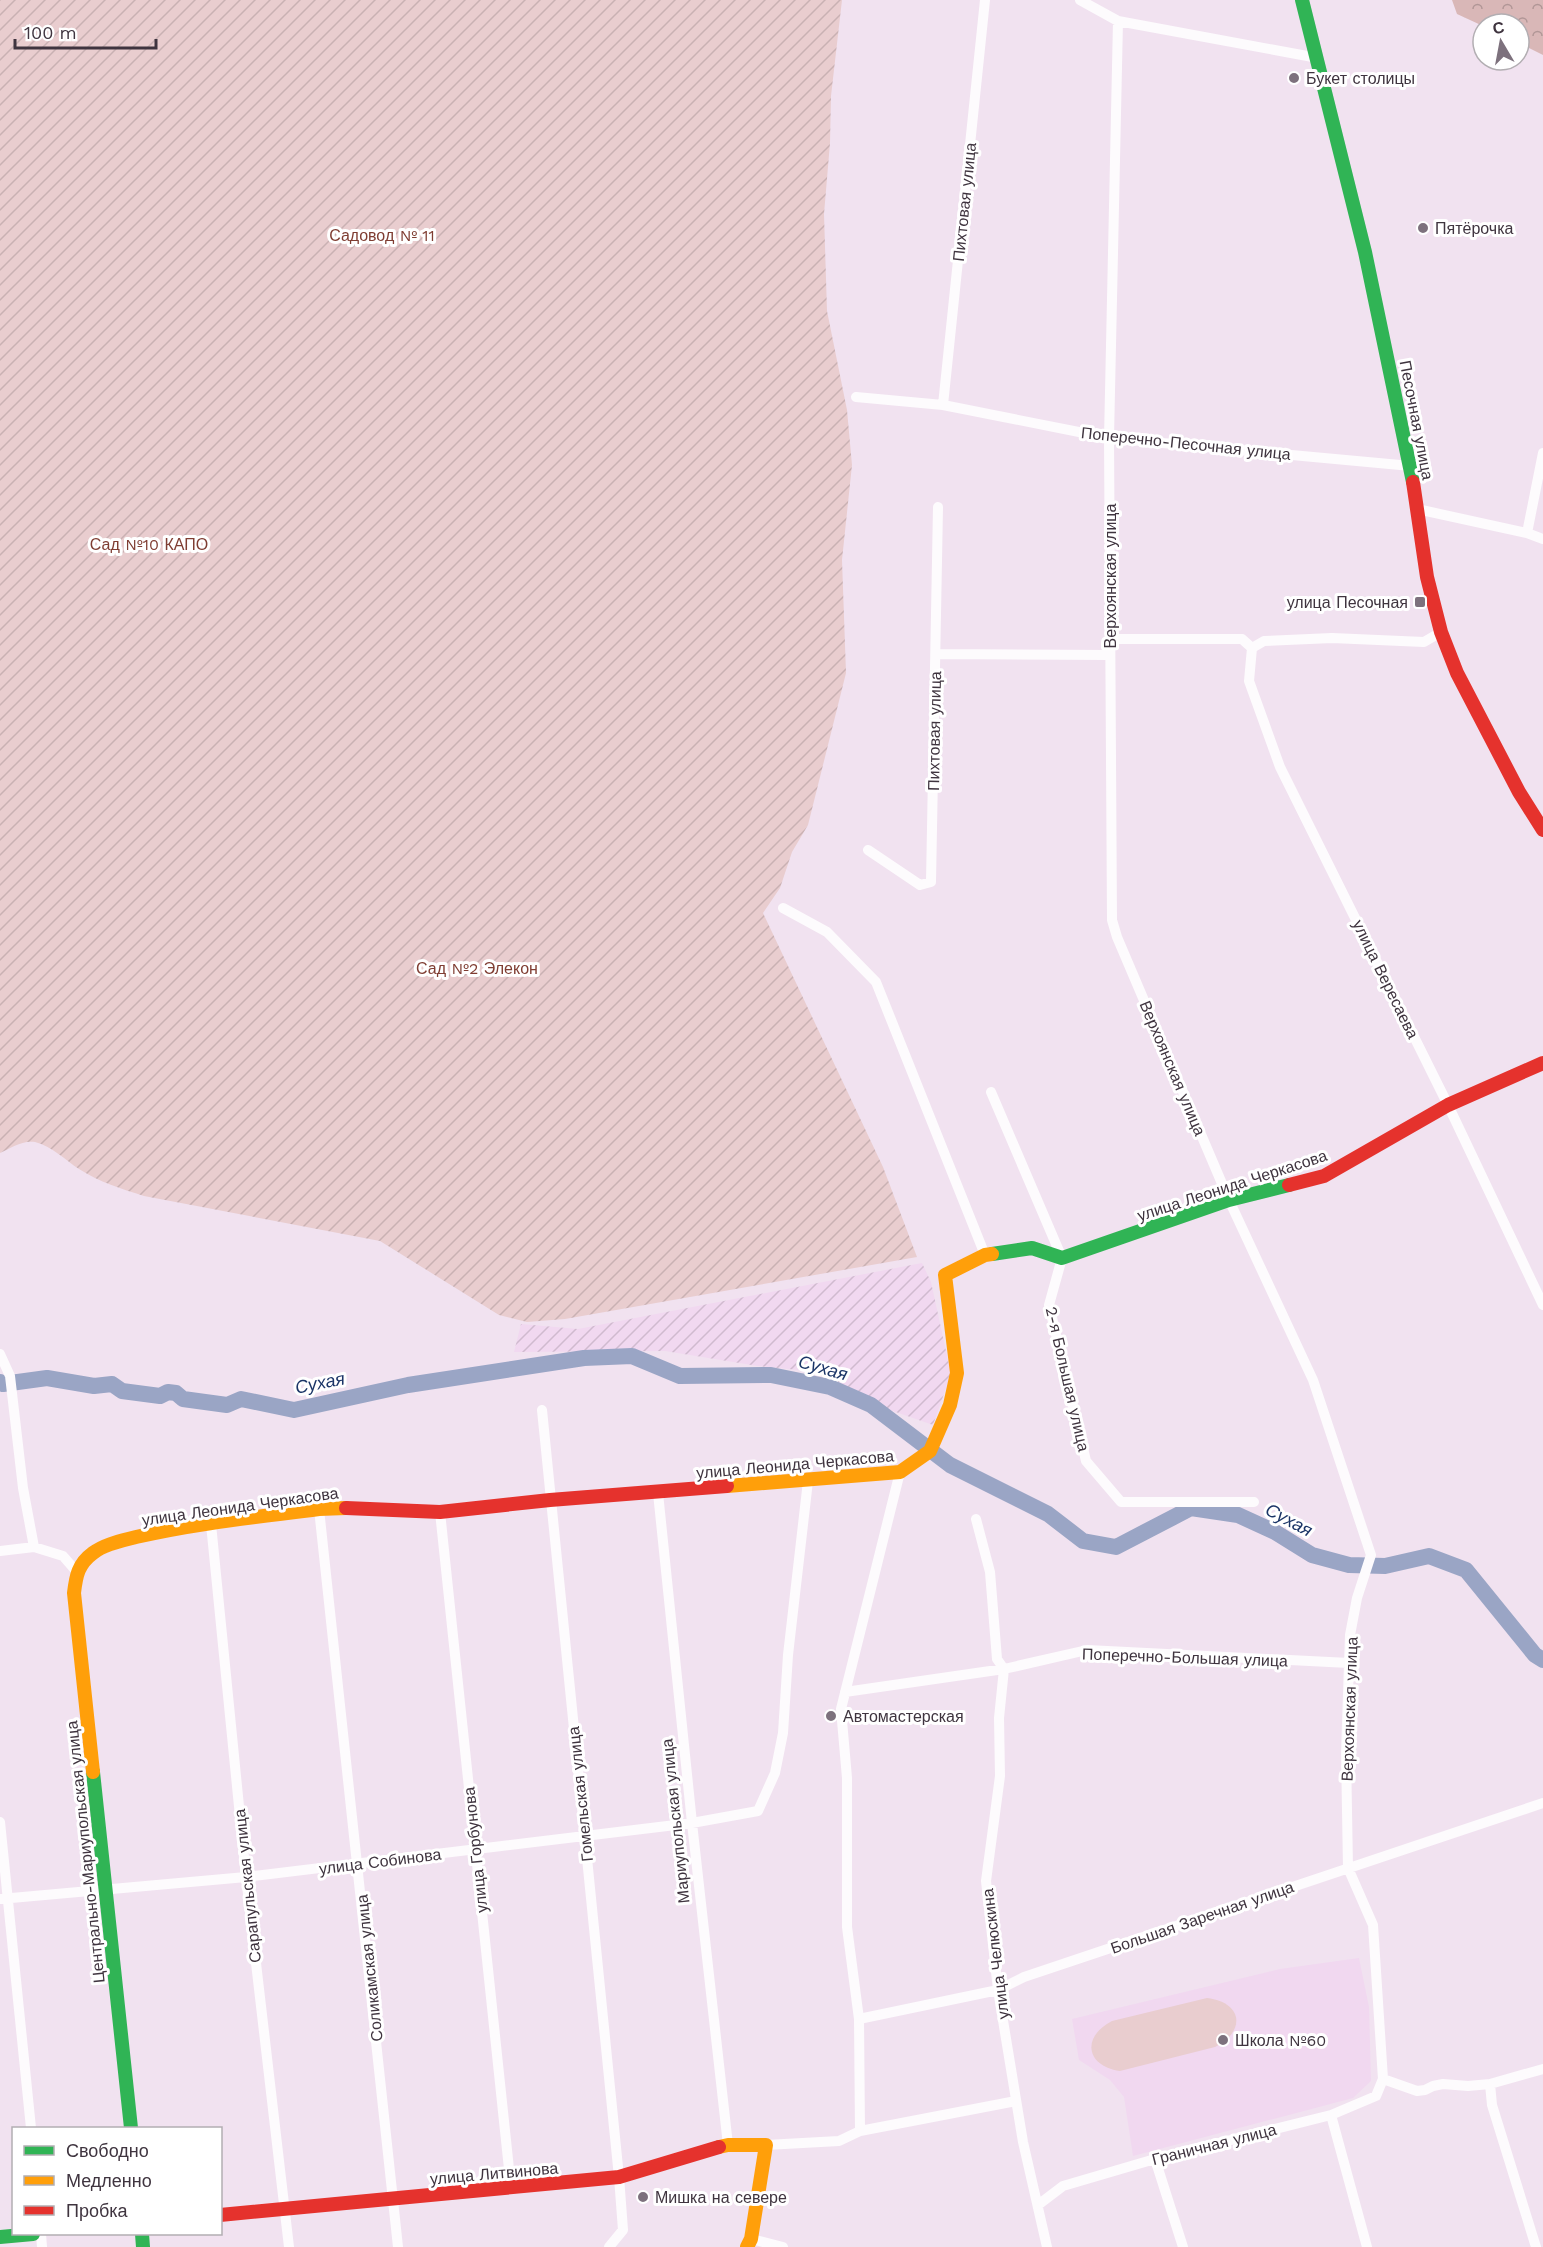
<svg xmlns="http://www.w3.org/2000/svg" width="1543" height="2247" font-family="'Work Sans',sans-serif">
<style>
.built{fill:#f1d8f0}
.industrial{fill:url(#industrial-furrows)}
.forest{fill:url(#forest-crowns)}
.garden{fill:url(#garden-furrows)}
.pitch{fill:#e9cdcf}
.lines{fill:none;stroke-linecap:round;stroke-linejoin:round}
.river{stroke:#9aa5c5;stroke-width:16}
.street{stroke:#fdfbfd;stroke-width:10}
.fast{stroke:#30b455;stroke-width:14}
.slow{stroke:#ff9f0a;stroke-width:14}
.jam{stroke:#e5322d;stroke-width:14}
.poi-dot{fill:#7d717d;stroke:#fff;stroke-width:2}
.labels{text-anchor:middle;stroke-width:6;stroke-linejoin:round;paint-order:stroke}
.poi-label{font-size:16px;fill:#3f343f;stroke:#fff;text-anchor:start}
.street-label{font-size:16px;fill:#3f343f;stroke:#fff}
.park-label{font-size:16px;fill:#7f3d32;stroke:#fff}
.water-label{font-size:18px;font-style:italic;fill:#1b3567;stroke:#fff}
</style>
<defs>
<pattern id="industrial-furrows" width="10" height="10" patternUnits="userSpaceOnUse" patternTransform="scale(1.5)"><rect width="10" height="10" fill="#f1d8f0"/><path d="M-1 1l2-2M0 10L10 0M9 11l2-2" fill="none" stroke="#d0bacf"/></pattern>
<pattern id="forest-crowns" width="20" height="18" patternUnits="userSpaceOnUse" patternTransform="scale(1.5)"><rect width="20" height="18" fill="#d9b7b7"/><path d="M2 6a3 3 0 1 1 6 0M12 15a3 3 0 1 1 6 0" fill="none" stroke="#b19696"/></pattern>
<pattern id="garden-furrows" width="10" height="10" patternUnits="userSpaceOnUse" patternTransform="scale(1.5)"><rect width="10" height="10" fill="#e9cdcf"/><path d="M-1 1l2-2M0 10L10 0M9 11l2-2" fill="none" stroke="#c9b1b3"/></pattern>
</defs>
<rect width="100%" height="100%" fill="#f1e2f0"/>
<path class="built" d="M1359 1958 1369 2007 1371 2081 1353 2098 1133 2156 1124 2097 1110 2080 1079 2060 1072 2019 1280 1969Z"/>
<path class="industrial" d="M922 1263 931 1282 951 1374 933 1425 890 1410 820 1372 758 1366 665 1351 514 1352 521 1324 578 1329Z"/>
<path class="forest" d="M1452 0H1543V55L1519 43V24H1483V26L1457 14Z"/>
<path class="garden" d="M0 0H842L831 96 830 143 824 214 827 311 847 410 852 465 842 560 846 673 808 825 792 852 780 888 763 913 883 1167 917 1257 565 1319 527 1322 499 1315 380 1241 144 1196C122 1189 99 1182 79 1169 65 1160 52 1146 35 1142 22 1140 11 1148 0 1153Z"/>
<path class="pitch" d="M1207 1998C1242 2002 1247 2031 1215 2047L1120 2071C1086 2066 1081 2037 1112 2021Z"/>
<g class="lines">
<path class="river" d="M0 1382 3 1384 47 1378 94 1386 112 1384 122 1391 160 1396 168 1392 176 1393 183 1399 227 1405 241 1399 294 1410 408 1385 584 1358 632 1356 680 1376 771 1375 830 1387 871 1405 950 1465 1048 1514 1083 1541 1116 1547 1191 1508 1238 1515 1275 1532 1312 1555 1349 1565 1385 1566 1429 1556 1466 1570 1535 1655 1543 1660"/>
<path class="street" d="M1080 0 1118 21 1318 58
M856 397 943 405 1109 438 1411 466
M943 405 985 0
M1417 509 1527 533 1543 539
M1527 533 1543 453
M1110 639H1242L1252 648 1264 641 1332 638 1424 642 1441 632
M1252 648 1249 681 1280 767 1448 1105 1543 1305
M936 654 1110 655
M868 850 920 885 931 882 938 507
M783 908 827 932 876 982 985 1255
M991 1092 1062 1258 1049 1305 1086 1461 1121 1502H1254
M0 1354 10 1376 23 1488 34 1547
M542 1410 619 2177 623 2230 609 2247
M658 1493 692 1823 728 2145
M319 1509 398 2247
M440 1512 511 2188
M976 1519 990 1572 997 1659 1004 1669 999 1718 1000 1776 986 1881 998 1990 1023 2142 1047 2247
M211 1524 246 1877 289 2247
M0 1551 34 1547 63 1556 77 1572
M845 1692 1004 1669 1087 1650 1349 1663
M0 1822 31 2128
M0 1899 246 1877 692 1823 758 1811 775 1773 783 1733 788 1655 808 1481
M859 2019 998 1990 1024 1977 1543 1803
M1383 2079 1417 2091 1425 2090 1433 2086 1443 2084 1468 2086 1490 2084 1543 2069
M1490 2084 1492 2105 1536 2247
M1331 2115 1367 2247
M860 2131 859 2019 847 1927V1778L841 1709 900 1472
M766 2145 839 2141 860 2131 1016 2101
M1155 2159 1183 2247
M1038 2205 1063 2186 1155 2159 1331 2115 1376 2096 1383 2079 1373 1925 1348 1868 1346 1753 1350 1635 1357 1598 1371 1555 1313 1380 1229 1200 1117 937 1112 920 1109 438 1118 21
M41 2234 42 2247
M751 2239 783 2247"/>
<path class="fast" d="M1302 0 1365 252 1413 482
M992 1254 1032 1248 1062 1258 1229 1200 1289 1185
M93 1772 131 2128
M142 2234 143 2247
M0 2237 33 2234"/>
<path class="slow" d="M727 1486 900 1472 930 1451 950 1405 957 1373 945 1275 985 1255 992 1254
M93 1772 74 1593C76 1576 78 1564 93 1553 105 1544 121 1541 136 1537 196 1523 258 1517 319 1509L346 1508
M719 2147 728 2145H766L751 2239 747 2247"/>
<path class="jam" d="M1413 482 1427 577 1441 632 1457 673 1519 792 1543 830
M1289 1185 1324 1176 1448 1105 1543 1063
M346 1508 440 1512 550 1500 727 1486
M220 2215 619 2177 719 2147"/>
</g>
<g class="poi-dot">
<circle cx="1294" cy="78" r="6"/>
<circle cx="1423" cy="228" r="6"/>
<rect x="1414" y="596" width="12" height="12" rx="3"/>
<circle cx="831" cy="1716" r="6"/>
<circle cx="1223" cy="2040" r="6"/>
<circle cx="643" cy="2197" r="6"/>
</g>
<g class="labels">
<g class="poi-label">
<text x="1306" y="84">Букет столицы</text>
<text x="1435" y="234">Пятёрочка</text>
<text x="1408" y="608" text-anchor="end">улица Песочная</text>
<text x="843" y="1722">Автомастерская</text>
<text x="1235" y="2046">Школа №60</text>
<text x="655" y="2203">Мишка на севере</text>
</g>
<g class="street-label">
<text transform="translate(964 202) rotate(-84)" y="6">Пихтовая улица</text>
<text transform="translate(1417 420) rotate(79)" y="6">Песочная улица</text>
<text transform="translate(1186 443) rotate(6)" y="6">Поперечно-Песочная улица</text>
<text transform="translate(1110 576) rotate(-90)" y="6">Верхоянская улица</text>
<text transform="translate(934 731) rotate(-89)" y="6">Пихтовая улица</text>
<text transform="translate(1386 979) rotate(64)" y="6">улица Вересаева</text>
<text transform="translate(1173 1068) rotate(67)" y="6">Верхоянская улица</text>
<text transform="translate(1232 1185) rotate(-18)" y="6">улица Леонида Черкасова</text>
<text transform="translate(1068 1379) rotate(77)" y="6">2-я Большая улица</text>
<text transform="translate(795 1464) rotate(-5)" y="6">улица Леонида Черкасова</text>
<text transform="translate(240 1506) rotate(-8)" y="6">улица Леонида Черкасова</text>
<text transform="translate(1185 1657) rotate(2)" y="6">Поперечно-Большая улица</text>
<text transform="translate(1349 1709) rotate(-88)" y="6">Верхоянская улица</text>
<text transform="translate(580 1794) rotate(-96)" y="6">Гомельская улица</text>
<text transform="translate(675 1821) rotate(-96)" y="6">Мариупольская улица</text>
<text transform="translate(475 1850) rotate(-96)" y="6">улица Горбунова</text>
<text transform="translate(85 1852) rotate(-96)" y="6">Центрально-Мариупольская улица</text>
<text transform="translate(380 1861) rotate(-7)" y="6">улица Собинова</text>
<text transform="translate(247 1886) rotate(-96)" y="6">Сарапульская улица</text>
<text transform="translate(1202 1917) rotate(-19)" y="6">Большая Заречная улица</text>
<text transform="translate(995 1954) rotate(-97)" y="6">улица Челюскина</text>
<text transform="translate(369 1968) rotate(-96)" y="6">Соликамская улица</text>
<text transform="translate(1214 2144) rotate(-14)" y="6">Граничная улица</text>
<text transform="translate(494 2173) rotate(-5)" y="6">улица Литвинова</text>
</g>
<g class="park-label">
<text x="382" y="241">Садовод № 11</text>
<text x="149" y="550">Сад №10 КАПО</text>
<text x="477" y="974">Сад №2 Элекон</text>
</g>
<g class="water-label">
<text transform="translate(823 1368) rotate(16)" y="6">Сухая</text>
<text transform="translate(320 1383) rotate(-11)" y="6">Сухая</text>
<text transform="translate(1289 1520) rotate(28)" y="6">Сухая</text>
</g>
</g>
<rect x="12" y="2127" width="210" height="108" fill="#ffffff" stroke="#b2aeb2" stroke-width="1.5"/>
<rect x="24" y="2146" width="30" height="9" fill="#30b455" stroke="#b2aeb2" stroke-width="1.5"/>
<text x="66" y="2157" font-size="18" fill="#3f343f">Свободно</text>
<rect x="24" y="2176" width="30" height="9" fill="#ff9f0a" stroke="#b2aeb2" stroke-width="1.5"/>
<text x="66" y="2187" font-size="18" fill="#3f343f">Медленно</text>
<rect x="24" y="2206" width="30" height="9" fill="#e5322d" stroke="#b2aeb2" stroke-width="1.5"/>
<text x="66" y="2217" font-size="18" fill="#3f343f">Пробка</text>
<g transform="translate(1501 42) rotate(350)"><circle r="28" fill="#ffffff" stroke="#b2aeb2" stroke-width="1.5"/>
<path d="M0-4.5L10 22L0 15L-10 22Z" fill="#7d717d"/>
<text y="-9" font-size="16" font-weight="bold" text-anchor="middle" fill="#3f343f">С</text>
</g>
<path d="M15 39v9h141v-9" fill="none" stroke="#3f343f" stroke-width="3"/>
<text x="24" y="39" font-size="18" fill="#3f343f" stroke="#ffffff" stroke-width="4.5" paint-order="stroke">100 m</text>
</svg>
